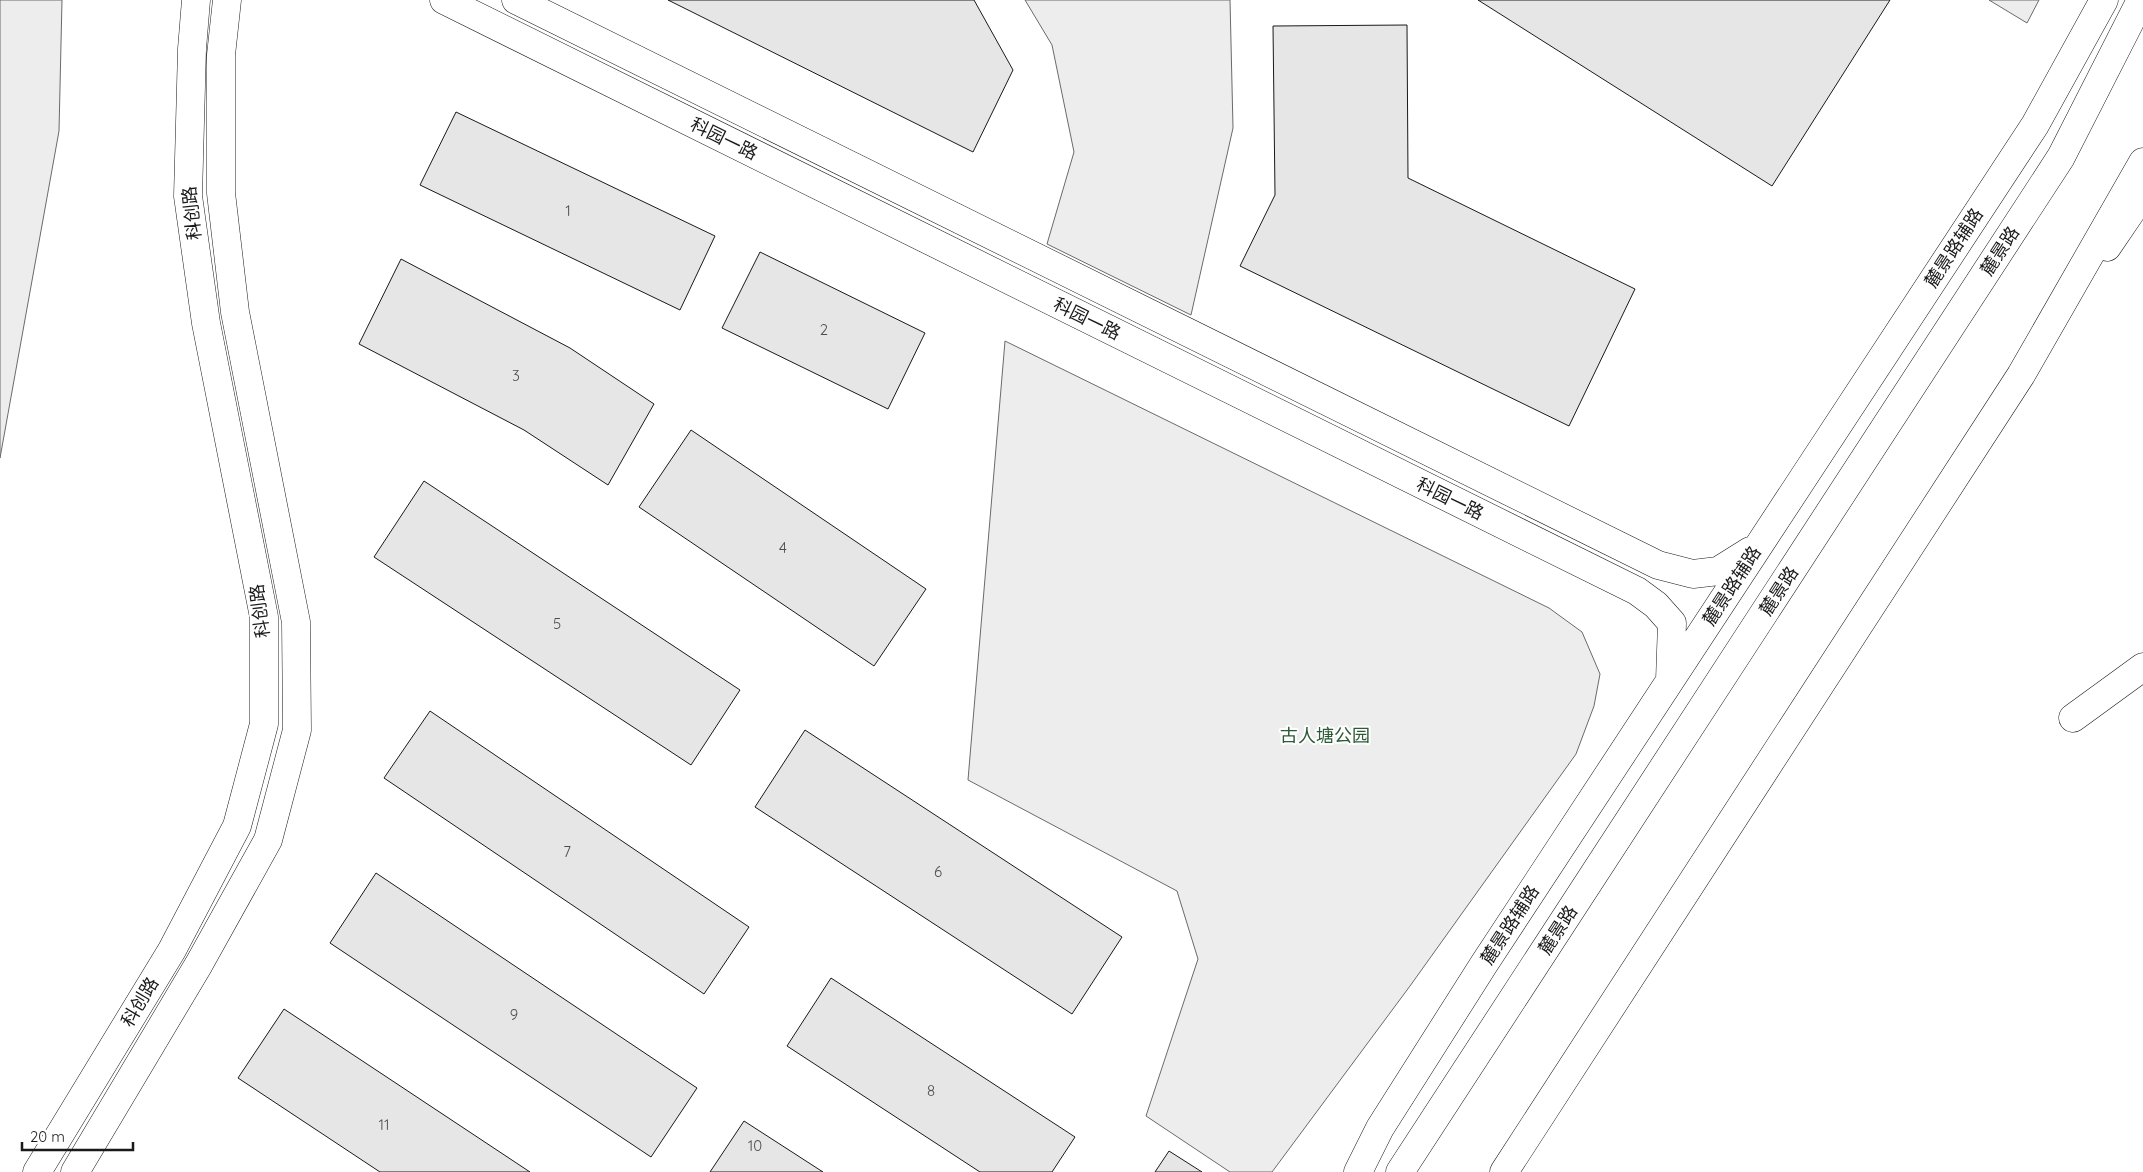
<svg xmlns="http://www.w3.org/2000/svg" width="2143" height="1172" font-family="Quicksand,'Noto Sans SC',sans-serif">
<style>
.built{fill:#ededed;stroke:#6a6a6a}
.building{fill:#e6e6e6;stroke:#1a1a1a}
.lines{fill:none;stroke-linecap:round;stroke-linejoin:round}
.street-casing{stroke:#1a1a1a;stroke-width:29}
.secondary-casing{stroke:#1a1a1a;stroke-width:29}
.highway-casing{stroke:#1a1a1a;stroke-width:29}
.street{stroke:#fff;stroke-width:28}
.secondary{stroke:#fff;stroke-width:28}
.highway{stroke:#fff;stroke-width:28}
.labels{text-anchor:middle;stroke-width:4;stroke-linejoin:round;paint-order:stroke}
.number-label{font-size:15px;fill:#4d4d4d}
.street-label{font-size:18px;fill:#1a1a1a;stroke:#fff}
.park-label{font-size:18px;fill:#2b5a34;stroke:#fff}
</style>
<rect width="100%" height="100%" fill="#fff"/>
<path class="built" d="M0 0H62L59 131 0 458Z
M1025 0H1230L1233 128 1191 315 1047 244 1074 152 1052 45Z
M1989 0H2039L2027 23Z
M1005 341 1549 608 1582 632 1600 674 1594 706 1576 754 1410 986 1272 1172H1230L1146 1116 1198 959 1177 891 968 780Z"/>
<path class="building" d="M668 0H974L1013 70 973 152Z
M1478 0H1890L1772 186Z
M1407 25 1408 178 1635 289 1569 426 1240 266 1275 195 1273 26Z
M456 112 715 236 680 310 420 185Z
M760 252 925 333 888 409 722 328Z
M401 259 570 348 654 404 608 485 524 430 359 344Z
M691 430 926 589 874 666 639 507Z
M424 481 740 690 691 765 374 557Z
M430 711 749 927 704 994 384 778Z
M805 730 1122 937 1072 1014 755 807Z
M376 873 697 1088 651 1157 330 943Z
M831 978 1075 1137 1052 1172H980L787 1046Z
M284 1009 530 1172H380L238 1078Z
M744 1121 823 1172H710Z
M1169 1151 1202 1172H1155Z"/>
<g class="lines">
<g class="street-casing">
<path id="street" d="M2073 718 2143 667"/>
</g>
<g class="secondary-casing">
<path id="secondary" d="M444 0 1637 591 1656 605 1672 623 1670 680
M516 0 1658 565 1693 574 1718 571 1750 551
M2107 247 2143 194
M37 1172 172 950 237 826 264 724V617L206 323 188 196 192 49 196 0
M75 1172 199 964 268 840 297 730 296 622 235 312 221 193V55L227 0
M1358 1172 1380 1128 1484 964 2035 125 2104 0"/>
</g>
<g class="highway-casing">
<path id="highway" d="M1400 1172 2061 157 2141 0
M1504 1172 2021 375 2143 162"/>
</g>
<use href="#street" class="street"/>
<use href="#secondary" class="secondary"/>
<use href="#highway" class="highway"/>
</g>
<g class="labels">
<g class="number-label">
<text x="568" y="216">1</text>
<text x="824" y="335">2</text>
<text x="516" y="381">3</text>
<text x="783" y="553">4</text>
<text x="557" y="629">5</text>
<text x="567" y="857">7</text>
<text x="938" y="877">6</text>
<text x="514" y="1020">9</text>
<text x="931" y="1096">8</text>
<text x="384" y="1130">11</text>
<text x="755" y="1151">10</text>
</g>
<g class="street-label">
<text transform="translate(724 139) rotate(26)" y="6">科园一路</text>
<text transform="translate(192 213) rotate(-96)" y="6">科创路</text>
<text transform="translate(1954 248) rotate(-57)" y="6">麓景路辅路</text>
<text transform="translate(2000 251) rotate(-57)" y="6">麓景路</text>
<text transform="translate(1087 319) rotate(26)" y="6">科园一路</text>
<text transform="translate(1450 499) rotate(26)" y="6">科园一路</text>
<text transform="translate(1732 586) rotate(-57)" y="6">麓景路辅路</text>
<text transform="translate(1779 591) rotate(-57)" y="6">麓景路</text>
<text transform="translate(260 611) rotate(-97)" y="6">科创路</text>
<text transform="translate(1510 925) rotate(-57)" y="6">麓景路辅路</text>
<text transform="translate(1558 930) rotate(-57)" y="6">麓景路</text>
<text transform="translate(140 1002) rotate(-59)" y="6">科创路</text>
</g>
<g class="park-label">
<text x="1325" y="742">古人塘公园</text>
</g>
</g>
<path d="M22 1142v8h111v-8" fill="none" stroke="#1a1a1a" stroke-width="2.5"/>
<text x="30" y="1142" font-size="15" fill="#1a1a1a" stroke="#ffffff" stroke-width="4" paint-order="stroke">20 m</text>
</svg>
